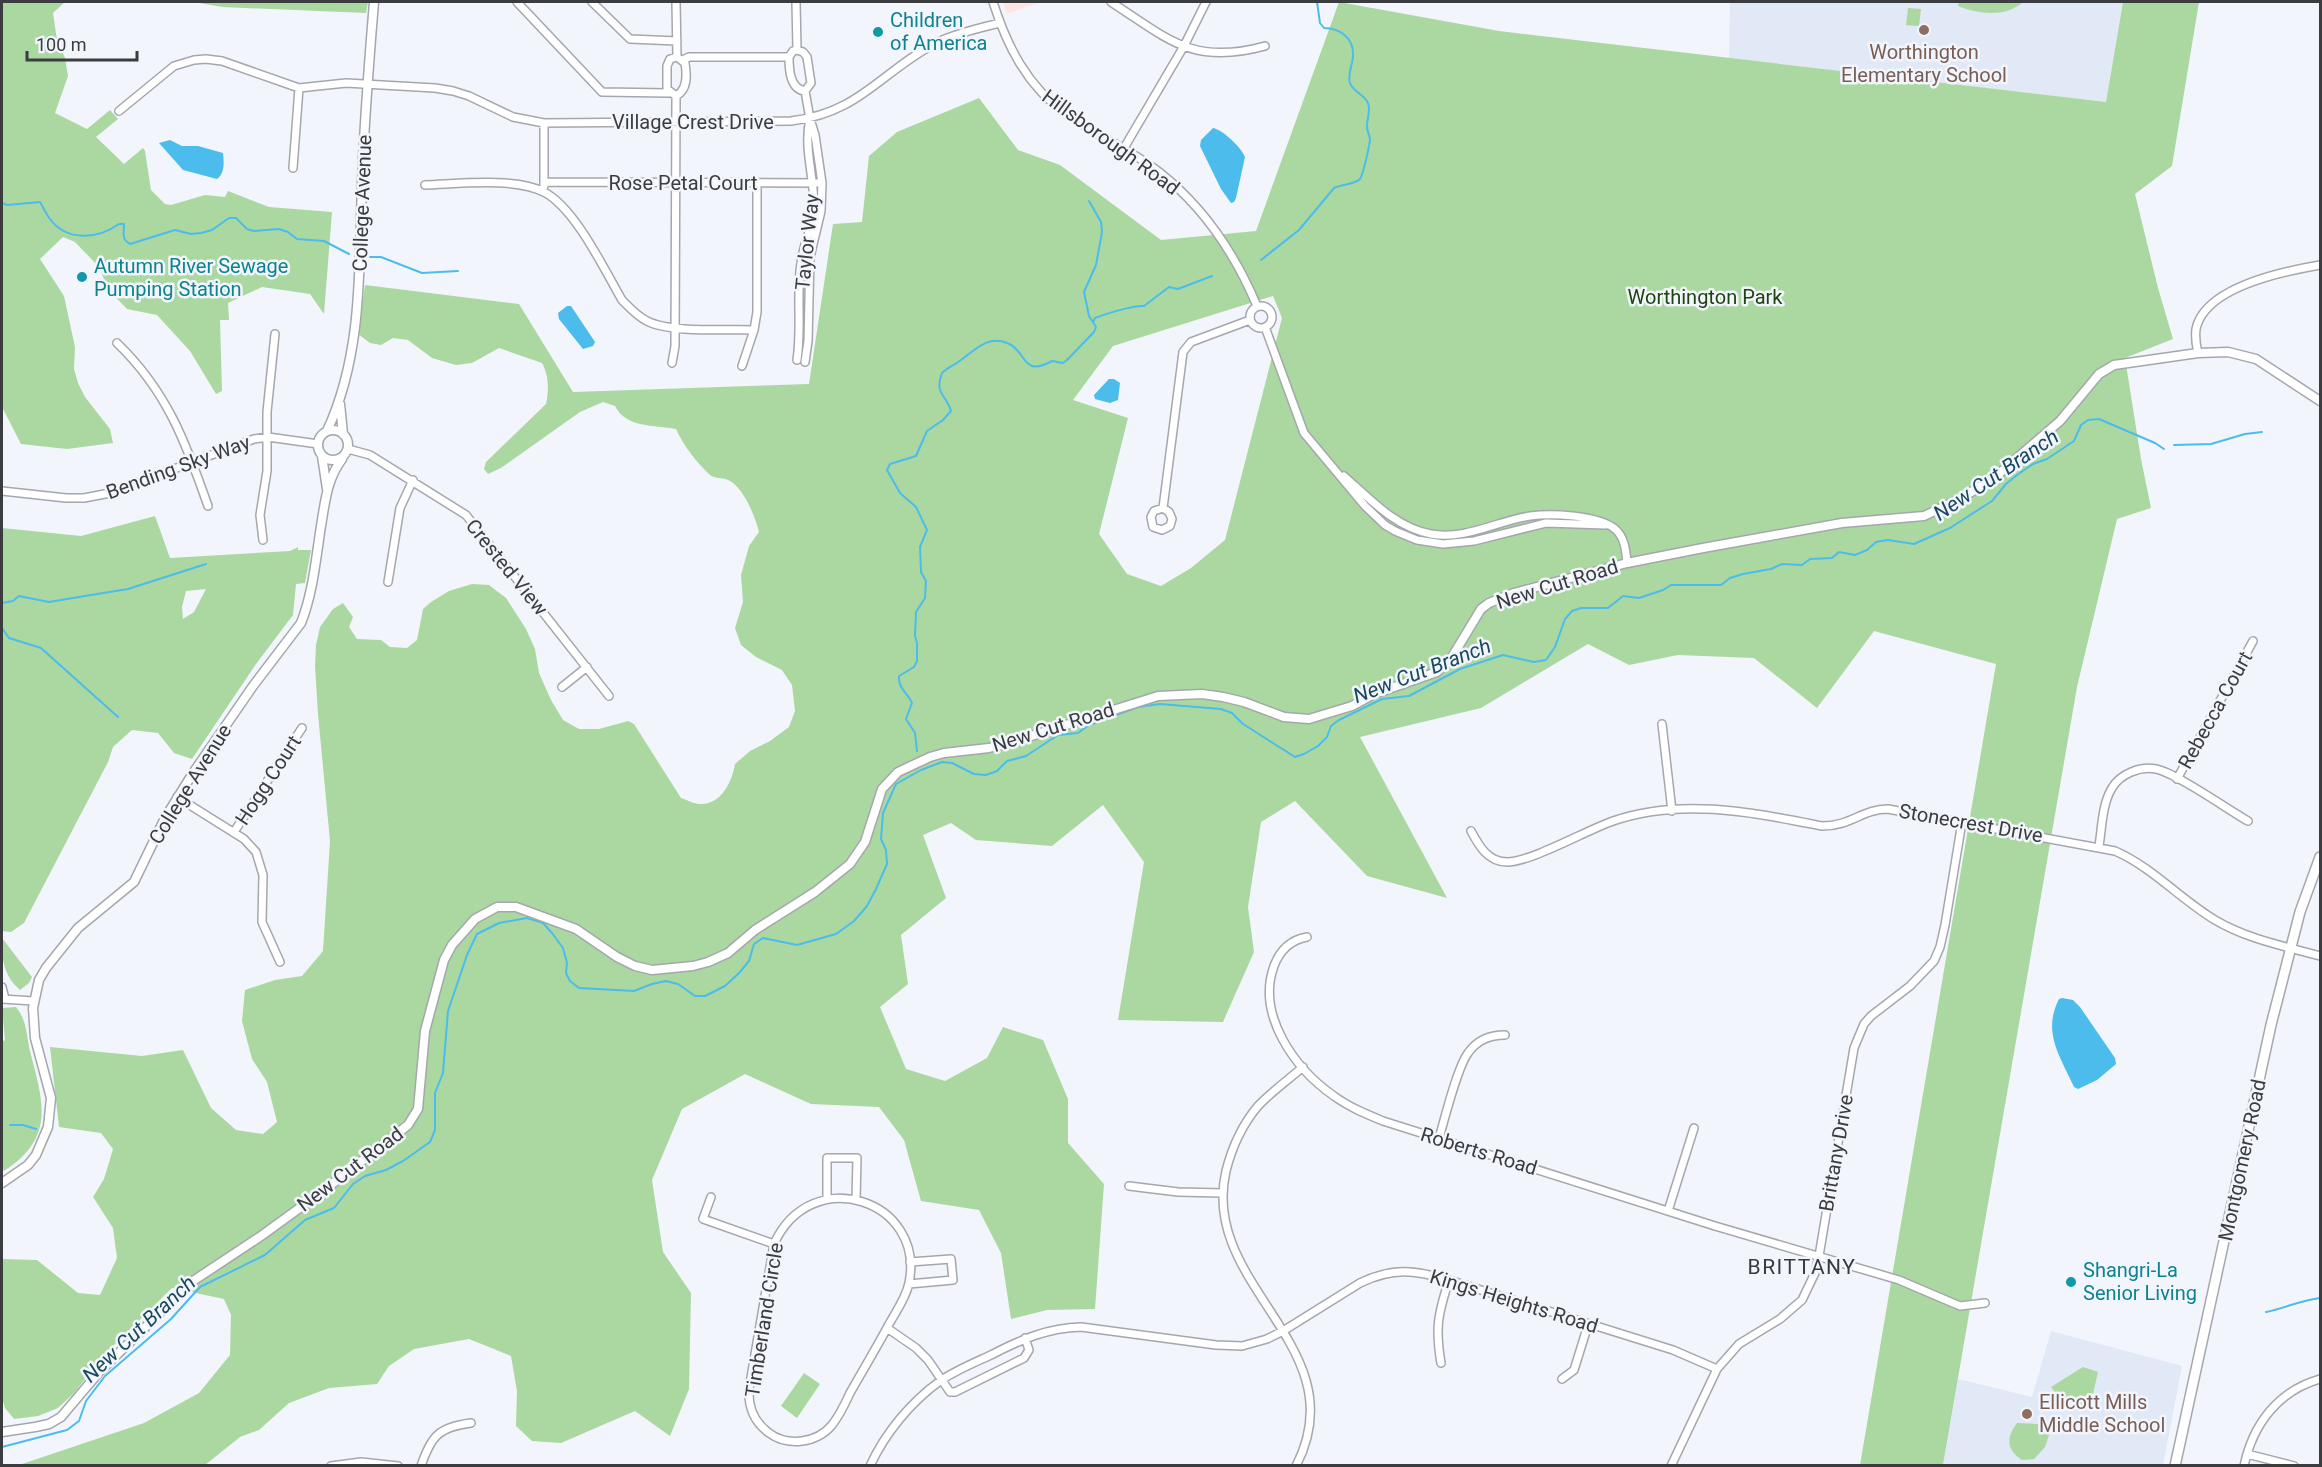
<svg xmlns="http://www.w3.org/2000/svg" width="2322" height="1467" font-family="Roboto,sans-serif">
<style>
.commercial{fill:#ffe4e2}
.built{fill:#e1e8f6}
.green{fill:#abd8a0;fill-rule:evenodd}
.water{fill:#4bbcec}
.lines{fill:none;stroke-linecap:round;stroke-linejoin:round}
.stream{stroke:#4bbcec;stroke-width:2}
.minor-casing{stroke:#a4a7ad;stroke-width:10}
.tertiary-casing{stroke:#a4a7ad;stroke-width:11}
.secondary-casing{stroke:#a4a7ad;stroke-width:12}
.minor{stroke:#fff;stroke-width:7}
.tertiary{stroke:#fff;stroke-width:8}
.secondary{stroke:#fff;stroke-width:9}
.education-dot{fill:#8d6e63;stroke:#f2f5fc;stroke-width:2}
.culture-dot{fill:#0f9aa8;stroke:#f2f5fc;stroke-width:2}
.labels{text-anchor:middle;stroke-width:5;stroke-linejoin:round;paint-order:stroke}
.culture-label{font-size:20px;fill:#0d838f;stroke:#f2f5fc;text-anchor:start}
.education-label{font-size:20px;fill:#785e54;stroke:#f2f5fc}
.street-label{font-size:20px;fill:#3b3c3f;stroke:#f2f5fc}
.park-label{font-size:20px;fill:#1e4511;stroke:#f2f5fc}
.water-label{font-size:21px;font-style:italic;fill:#1a495e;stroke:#f2f5fc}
.neighbourhood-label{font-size:21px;letter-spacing:1.5px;fill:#373a3f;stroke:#f2f5fc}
</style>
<rect width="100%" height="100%" fill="#f2f5fc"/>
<path class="commercial" d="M1003 2H1040L1007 14Z"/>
<path class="built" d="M1730 2H2123L2106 102 1729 58Z
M2051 1331 2182 1366 2163 1465 1943 1466 1958 1379 2032 1397Z"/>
<path class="green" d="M2 2H65L53 13 57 40 65 58 68 76 55 113 87 129 110 110 118 119 96 137 124 164 143 148 145 151 151 190 165 204 171 205 205 195 225 197 228 191 269 207 332 212 324 314 310 294 262 287 228 303 229 320H220L222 391 216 394 190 351 157 315 127 309 107 288 100 268 75 242 63 237 40 259 64 296 75 347 74 369 78 383 85 397 110 429 113 443 67 449 21 444 2 407Z
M194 2H368L366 13 222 7Z
M1339 2 1499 31 2106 102 2123 2H2199L2172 166 2135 194 2158 288 2173 339 2125 358 2141 459 2151 508 2117 519 2077 687 1943 1465H1860L1996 664 1874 631 1817 708 1754 658 1678 655 1629 665 1588 644 1481 708 1360 737 1447 898 1367 876 1295 801 1261 822 1248 907 1254 952 1223 1022 1118 1020 1144 862 1103 805 1052 846 976 840 951 823 923 835 946 898 901 935 908 984 880 1007 906 1069 945 1081 987 1058 1003 1027 1043 1040 1068 1099V1143L1104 1184 1095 1309 1047 1310 1011 1319 1001 1253 979 1210 921 1201 904 1140 879 1107 811 1104 745 1074 682 1109 652 1180 663 1252 691 1293 689 1389 670 1436 635 1411 561 1443 532 1441 516 1426 517 1391 511 1356 469 1339 414 1349 389 1366 377 1384 329 1388 289 1403 259 1430 240 1437 205 1465H19L144 1423 199 1393 230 1355 231 1315 224 1299 172 1288 105 1354 74 1393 58 1408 38 1416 14 1419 5 1408 2 1398V1259L37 1260 78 1293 100 1295 117 1258 113 1228 93 1197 104 1179 113 1149 101 1133 59 1127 50 1047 142 1056 183 1050 211 1108 236 1130 263 1134 277 1122 267 1082 252 1059 242 1021 245 990 275 980 302 976 323 951 330 841 318 714 315 666 316 645 320 627 333 609 343 603 353 617 349 627 357 639 381 640 390 647 407 648 417 640 423 609 431 602 449 591 472 584 489 585 506 598 526 629 535 649 539 673 551 700 563 720 579 729H599L628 721 634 724 681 798C687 800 694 804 700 804 721 805 732 782 735 764L750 751 770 741 789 727 795 711 792 685 782 670 756 657 741 645 735 628 743 602 741 575 749 546 759 532C755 516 743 486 728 480 722 477 715 479 710 475 697 463 683 445 676 429 654 425 626 428 615 406L603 402 580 412 501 468 488 474 484 469 486 462 546 404C549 391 549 375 542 363L499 348 472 363 456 365 432 358 408 340 393 338 381 345 370 343 358 334 365 285 519 304 573 392 809 384 833 224 862 222 869 156 897 132 979 98 1018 150 1060 165 1161 240 1256 231ZM1273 296 1282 318 1225 540 1191 568 1161 586 1127 574 1099 534 1128 418 1073 400 1113 346Z
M1959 2H2023C2005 18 1978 14 1958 6Z
M1908 8 1921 9 1919 26 1906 25Z
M155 516 170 558 290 551 298 547V550H311L305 583 296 584 293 615 256 664 192 759 174 753 158 733 132 730 113 747 108 762 24 923 11 932 2 931V528L81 536ZM206 589 194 612 183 619 182 607 186 591Z
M2 938 32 977 29 983 20 990C4 977 1 958 2 938Z
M16 1007C27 1020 26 1034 30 1051 43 1102 56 1137 4 1171L2 1167V1042L5 1040 2 1008Z
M2083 1367 2098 1372 2090 1407 2060 1399 2051 1387Z
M804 1373 820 1384 797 1418 781 1406Z
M2017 1423 2037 1424 2047 1428 2050 1432 2045 1447 2034 1459 2022 1460C2006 1449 2006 1438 2017 1423Z"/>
<path class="water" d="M1213 128C1223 130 1241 147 1245 157L1236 198 1234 202 1231 203 1221 189 1200 146 1201 140Z
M170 140 182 146H198L223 153C224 162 225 173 217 179L183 170 159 143Z
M567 306H571L595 342 593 346 583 349 559 319 558 313Z
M1109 379H1114L1120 383 1118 400 1110 403 1095 399 1094 395Z
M2062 998 2073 1000 2080 1007 2115 1058 2116 1064 2097 1080 2078 1089 2074 1087C2060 1056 2042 1032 2059 999Z"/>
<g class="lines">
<path class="stream" d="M2 203 7 205 40 202C43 207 46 214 50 219 67 242 98 239 119 224H124C124 233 121 239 130 244L175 230 191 234 201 233 212 230 229 218H236L247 229 254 231 279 229 288 232 297 239 324 241 349 254
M370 257H381L422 273 458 271
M1261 260 1299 230 1334 188C1342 184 1354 185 1360 179 1363 175 1370 144 1370 139 1369 134 1367 131 1367 126 1367 118 1371 111 1368 103 1364 94 1353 92 1350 83 1347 74 1353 64 1353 56 1354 38 1340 28 1324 28L1320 23 1317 2
M1093 322 1095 318C1105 314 1134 305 1144 306L1169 287 1178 289 1212 276
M2174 445 2211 444 2245 434 2262 432
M2 603 13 601 19 596 49 602 85 596 128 589 206 564
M2 628 9 638 41 648 118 717
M917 751 915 733 906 719 912 703C908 693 898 689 899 676L914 667 917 661V643L915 636 916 612 925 598 926 581 921 572 920 547 927 530 916 507 900 493 887 470 890 464 916 456 927 431 943 420 951 411C946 394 934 394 942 373 948 367 955 365 961 360 975 350 988 335 1007 343 1028 351 1021 378 1052 361L1063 363 1067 360 1094 332 1096 327 1089 316 1084 292 1096 265 1102 232 1101 222 1089 201
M10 1125H23L36 1129
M2266 1312C2285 1308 2302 1300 2320 1298
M2 1447 67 1430 79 1421 86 1401 105 1376 171 1319 200 1287 265 1255 305 1220 334 1208 353 1184 365 1176 386 1170 403 1161 430 1142 435 1130V1093L443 1073 448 1011 467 955 477 934 499 923 527 918 543 923 552 933 563 948 567 963 566 973 570 981 579 988 634 991 652 984 666 981 678 984 695 996H705L725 986 740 972 749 961 754 944 763 938 797 945 836 934 854 921 867 906 876 889 887 864 886 850 881 839 883 813 896 784 921 770 942 762 952 763 974 774 986 775 997 771 1007 761 1026 756 1058 735 1078 733 1089 725 1138 707 1160 704 1221 709 1232 713 1243 724 1295 757 1304 754 1318 746 1327 737 1331 726 1339 720 1382 699 1409 696 1460 669 1503 655 1534 662 1546 660 1555 647 1565 619 1572 611 1581 608H1608L1623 596 1639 598 1663 590 1671 585H1721L1730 578 1743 574 1771 569 1782 564 1802 565 1810 559 1832 558 1839 552 1855 555 1867 550 1876 542 1888 540 1914 544 1950 528 1992 501 2006 484 2017 475 2033 464 2047 459 2074 441 2081 425 2088 420 2099 419 2155 443 2164 449"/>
<g class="minor-casing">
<path id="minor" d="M517 2 602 92 669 93
M592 2 630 39 677 41
M676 2 677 57
M796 2 797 50
M993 2C1007 46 1027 86 1066 114 1095 135 1130 149 1159 172 1204 207 1235 254 1257 306
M1111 2C1168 39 1193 66 1265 46
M797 50 803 52 807 57 811 83 805 91C790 89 789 70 789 57L793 51Z
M677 57 685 63C687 75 688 90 676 96L667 89V66L670 59Z
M683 60 689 57H789
M805 91 810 119 815 135 822 183 821 211 810 257 808 341 805 362
M119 111 174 66 194 60 206 59 222 61 299 88 346 83 435 88 453 91 469 96 513 117 544 123 791 121C861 113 882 70 938 42 957 33 980 28 1000 23
M1124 148 1184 46 1206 2
M293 168 299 88
M544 182 822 183
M425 185C458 184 514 177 544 192 575 208 604 269 622 300 630 308 637 316 647 321 670 333 727 329 754 330
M544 186V123
M1250 317a11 11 0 1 1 22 0a11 11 0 1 1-22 0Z
M1265 327 1304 433 1365 506 1385 525 1395 531 1417 540 1443 544 1474 541 1546 523 1606 525
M117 343C167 391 186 443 208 506
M2198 353C2196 345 2195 337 2196 329 2205 287 2285 271 2320 265
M797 360C802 328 796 294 801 263 803 245 812 228 814 210 815 179 803 148 810 119
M672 363 675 346 676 96
M742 366 754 330 757 312V183
M348 449 370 455 466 515 609 696
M1344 476C1370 499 1396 528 1431 534 1466 540 1497 521 1530 516 1551 513 1599 515 1615 529 1625 537 1626 552 1627 563
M2 491 66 498H84L110 493 254 439 268 437 318 444
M1163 508 1169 512 1172 519 1170 526 1162 530 1153 527 1151 517 1154 511 1163 508 1183 352 1191 342 1250 320
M263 540 260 515 267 471V412L275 334
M388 582 400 508 413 480
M562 687 587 667
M1662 724 1672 811
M2177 779 2253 641
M177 797 244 839 256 852 263 875 262 922 280 962
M1471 831C1479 846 1488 862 1507 862 1531 862 1587 830 1613 821 1681 797 1755 813 1822 826 1852 826 1862 809 1888 809L2115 851C2152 867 2180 899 2215 920 2247 939 2284 946 2320 956
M234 832 302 728
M2099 846C2102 828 2102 804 2112 788 2120 774 2140 766 2156 769 2176 773 2227 809 2248 821
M1307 937C1290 940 1280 950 1274 966 1256 1015 1295 1069 1334 1096 1349 1107 1366 1114 1383 1121L1715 1226 1899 1280 1960 1306 1985 1303
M2 987 5 999
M2 999 34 1001
M1439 1138C1445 1118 1457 1068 1468 1053 1477 1040 1490 1035 1505 1035
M1129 1186 1178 1192 1223 1193
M711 1197 703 1219 774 1244
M827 1199V1158H857L856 1200
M1668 1211 1694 1128
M909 1284 953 1280 951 1259 910 1262
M887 1328C894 1314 906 1299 909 1283 926 1200 811 1162 774 1244L749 1389C748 1407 754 1422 769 1433 788 1447 817 1443 832 1425 839 1416 845 1404 850 1393 862 1372 875 1350 887 1328L916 1348 928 1360 950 1392H955L1024 1358 1029 1350 1025 1338
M1441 1363C1435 1328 1438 1314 1449 1280
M1562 1379 1574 1370 1588 1325
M2247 1454 2294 1466
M331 1466 361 1462 398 1466
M421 1466C431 1436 439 1427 471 1423
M870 1466C885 1433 911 1402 940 1381 956 1370 976 1362 993 1354 1022 1339 1048 1328 1081 1327L1216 1345 1242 1346 1267 1339 1283 1331 1360 1283C1393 1267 1415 1270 1449 1280L1673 1350 1717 1369
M1296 1466C1358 1347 1199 1286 1226 1171 1232 1147 1242 1125 1258 1106 1271 1092 1288 1080 1303 1067
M1671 1466 1717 1369 1739 1344 1780 1319 1802 1300 1815 1273 1819 1256 1854 1048 1864 1024 1871 1016 1910 986 1934 961 1940 947 1945 925 1962 822
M2244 1466C2253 1424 2278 1391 2320 1379"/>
</g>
<g class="tertiary-casing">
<path id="tertiary" d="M340 404 343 434
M318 445a15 15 0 1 1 30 0a15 15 0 1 1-30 0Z
M327 431C363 354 359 267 362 184 364 123 369 62 374 2
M322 456 327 489
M2 1183 28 1165 36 1155 48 1127 51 1098 35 1038 33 1008 39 980 46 968 78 928 134 882 165 818 193 773 253 686 301 623C313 593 316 558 321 526 325 502 327 479 342 459
M2 1432 35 1427 49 1424 61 1417 100 1371 193 1281 261 1236 323 1191 408 1125 418 1109 425 1031 444 960 452 945 475 919 497 907H516L576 929 617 957 635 966 652 970 693 966 708 962 728 953 755 930 815 892 850 864 865 842 882 789 898 772 930 757 944 753 989 748 1012 742 1158 696 1202 694 1223 697 1244 702 1284 717 1309 719 1352 706 1374 694 1437 672 1452 657 1481 609 1489 603 1514 593 1627 563 1703 548 1842 523 1924 516 1958 500 1994 478 2060 421 2099 374 2114 365 2198 353 2228 352 2256 359 2320 401"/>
</g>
<g class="secondary-casing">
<path id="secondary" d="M2175 1466 2271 1025 2300 912 2320 857"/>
</g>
<use href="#minor" class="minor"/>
<use href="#tertiary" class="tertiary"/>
<use href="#secondary" class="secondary"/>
</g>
<g class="education-dot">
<circle cx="1924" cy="30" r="6"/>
<circle cx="2027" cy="1414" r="6"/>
</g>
<g class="culture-dot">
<circle cx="878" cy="32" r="6"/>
<circle cx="82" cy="277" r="6"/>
<circle cx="2071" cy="1282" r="6"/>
</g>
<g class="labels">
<g class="culture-label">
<text x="890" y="27">Children<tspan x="890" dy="23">of America</tspan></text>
<text x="94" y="273">Autumn River Sewage<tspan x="94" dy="23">Pumping Station</tspan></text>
<text x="2083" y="1277">Shangri-La<tspan x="2083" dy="23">Senior Living</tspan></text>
</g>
<g class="education-label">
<text x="1924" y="59">Worthington<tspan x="1924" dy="23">Elementary School</tspan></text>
<text x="2039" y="1409" text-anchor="start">Ellicott Mills<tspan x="2039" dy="23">Middle School</tspan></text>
</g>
<g class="street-label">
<text x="693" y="129">Village Crest Drive</text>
<text transform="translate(1111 142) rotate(36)" y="7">Hillsborough Road</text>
<text x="683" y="190">Rose Petal Court</text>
<text transform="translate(362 203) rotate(-88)" y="7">College Avenue</text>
<text transform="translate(807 242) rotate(-84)" y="7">Taylor Way</text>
<text transform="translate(178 467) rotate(-20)" y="7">Bending Sky Way</text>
<text transform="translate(507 567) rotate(51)" y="7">Crested View</text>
<text transform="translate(1557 584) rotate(-17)" y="7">New Cut Road</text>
<text transform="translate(2215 710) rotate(-61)" y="7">Rebecca Court</text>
<text transform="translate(1053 727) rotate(-17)" y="7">New Cut Road</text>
<text transform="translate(268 780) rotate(-57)" y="7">Hogg Court</text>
<text transform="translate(190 784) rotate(-58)" y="7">College Avenue</text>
<text transform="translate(1971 823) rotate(10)" y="7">Stonecrest Drive</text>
<text transform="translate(1479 1151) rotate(17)" y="7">Roberts Road</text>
<text transform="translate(1836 1153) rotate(-80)" y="7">Brittany Drive</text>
<text transform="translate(2242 1160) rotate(-78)" y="7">Montgomery Road</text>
<text transform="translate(350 1169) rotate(-37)" y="7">New Cut Road</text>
<text transform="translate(1514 1301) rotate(17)" y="7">Kings Heights Road</text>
<text transform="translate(764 1320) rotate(-81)" y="7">Timberland Circle</text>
</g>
<g class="park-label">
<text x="1705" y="304">Worthington Park</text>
</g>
<g class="water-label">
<text transform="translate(1996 475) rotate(-34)" y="7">New Cut Branch</text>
<text transform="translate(1422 671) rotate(-21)" y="7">New Cut Branch</text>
<text transform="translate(139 1329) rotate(-43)" y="7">New Cut Branch</text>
</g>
<g class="neighbourhood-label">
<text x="1802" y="1274">BRITTANY</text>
</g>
</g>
<rect width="2322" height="1467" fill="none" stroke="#3b3c3f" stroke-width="6"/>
<path d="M27 51v9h110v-9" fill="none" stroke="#3b3c3f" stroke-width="3"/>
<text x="36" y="51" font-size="18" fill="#3b3c3f" stroke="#f2f5fc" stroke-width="4.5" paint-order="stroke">100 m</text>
</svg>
